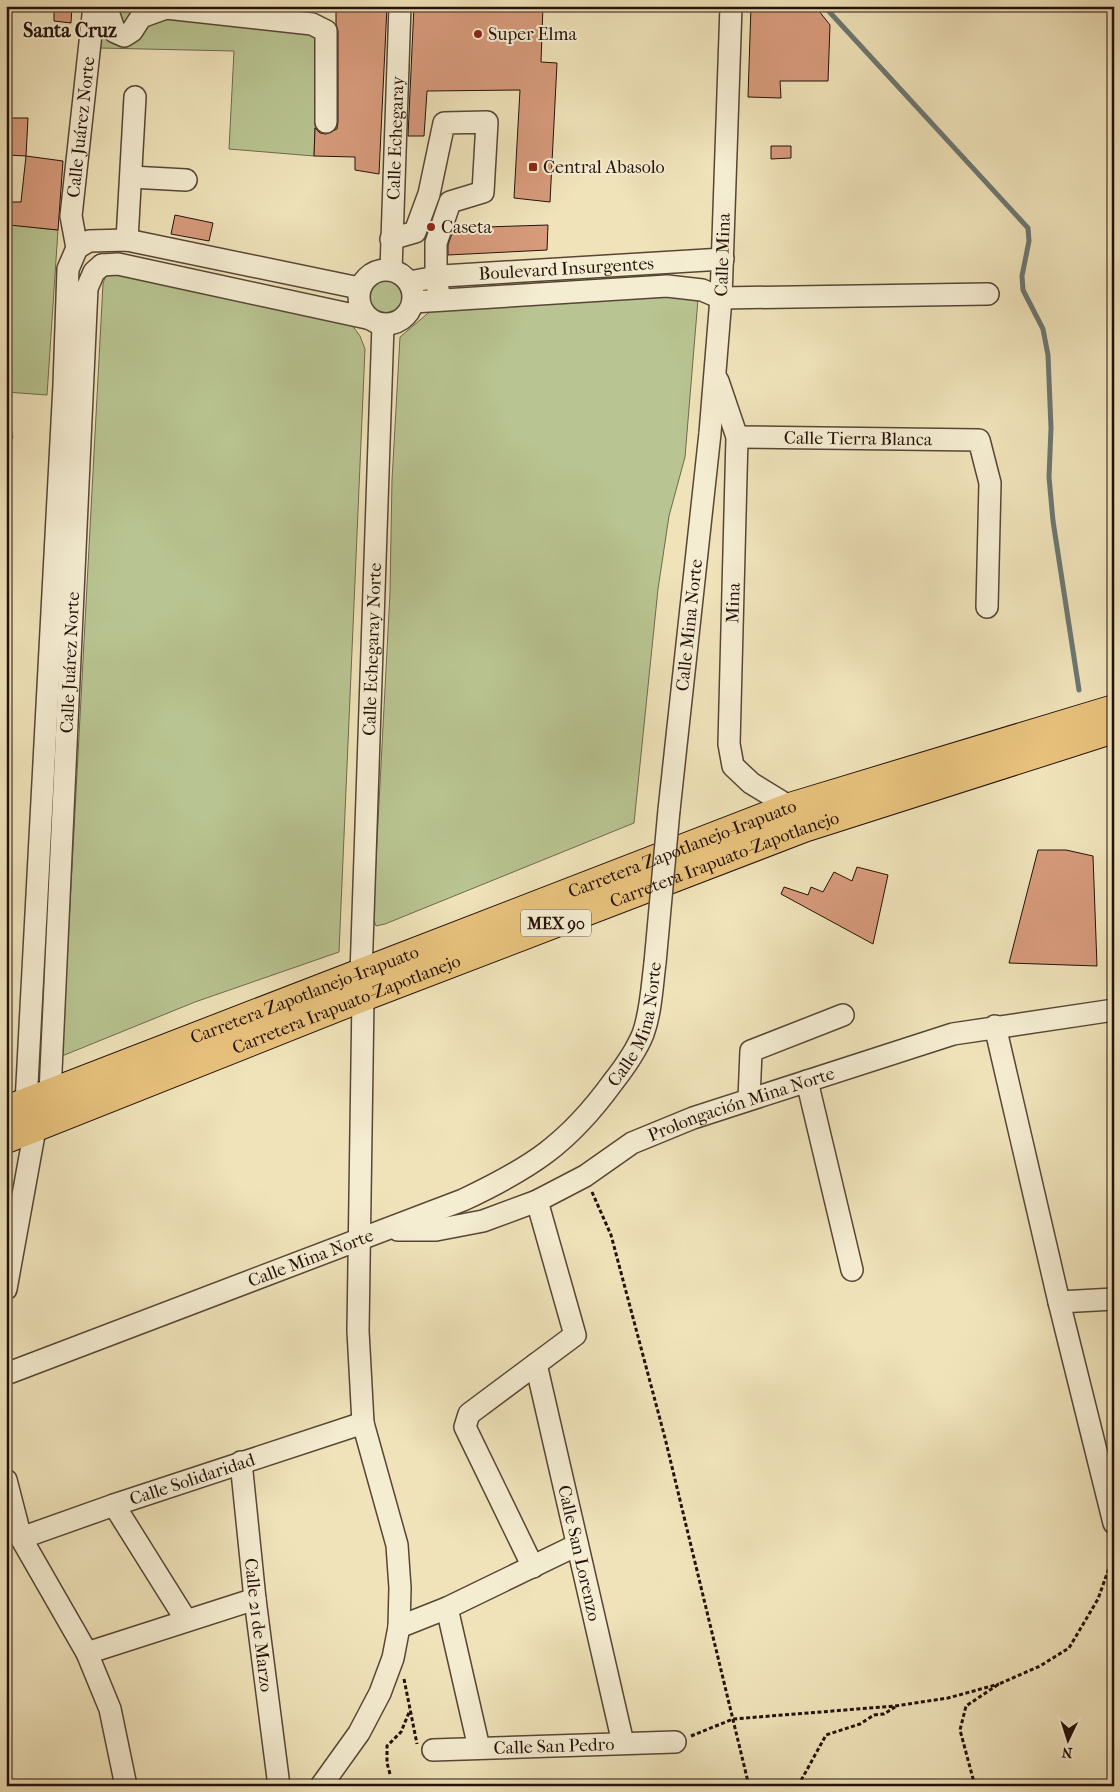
<svg xmlns="http://www.w3.org/2000/svg" width="1120" height="1792" font-family="'IM FELL French Canon',serif">
<style>
.green{fill:#b8c491;stroke:#6e6a4d}
.lines{fill:none;stroke-linecap:round;stroke-linejoin:round}
.stream{stroke:#6c7872;stroke-width:5}
.building{fill:#d79b7c;stroke:#241109}
.minor-casing{stroke:#574635;stroke-width:24}
.highway-casing{stroke:#241109;stroke-width:30}
.path{stroke:#241109;stroke-width:3;stroke-dasharray:4 2.5;stroke-linecap:butt}
.minor{stroke:#f5edd2;stroke-width:21}
.highway{stroke:#e8c27d;stroke-width:28}
.minor-bridge-casing{stroke:#574635;stroke-width:24;stroke-linecap:butt}
.minor-bridge{stroke:#f5edd2;stroke-width:21}
.poi-dot{fill:#8f2418;stroke:#f5edd2;stroke-width:2}
.labels{text-anchor:middle;stroke-width:4;stroke-linejoin:round;paint-order:stroke}
.shield{fill:#f5edd2;stroke:#635345;stroke-width:1}
.shield-label{font-size:16px;font-weight:bold;fill:#241109}
.poi-label{font-size:18px;fill:#241109;stroke:#f5edd2;text-anchor:start}
.street-label{font-size:18px;fill:#241109;stroke:#f5edd2}
.quarter-label{font-size:20px;font-weight:bold;fill:#241109;stroke:#f5edd2}
</style>
<rect width="100%" height="100%" fill="#f0e3ba"/>
<filter id="stains"><feTurbulence type="fractalNoise" baseFrequency=".004" numOctaves="4"/><feColorMatrix values="0 0 0 0 .2 0 0 0 0 .09 0 0 0 0 .02 0 0 0 .5 -.17"/></filter>
<radialGradient id="worn" r=".72"><stop offset=".6" stop-color="#630" stop-opacity="0"/><stop offset="1" stop-color="#630" stop-opacity=".3"/></radialGradient>
<path class="green" d="M108 6H150L125 30Z
M203 6H299L298 15Z
M105 15 113 38 160 15 316 32 318 52 314 156 229 149 234 51 100 48Z
M6 224 58 230 47 395 6 392Z
M107 271 352 325 360 336 365 349 339 952 195 1002 62 1056 103 284Z
M363 297a22 22 0 1 1 44 0a22 22 0 1 1-44 0Z
M697 292 698 299 685 457 669 516 658 589 634 823 385 924 376 926 373 918 390 593 392 480 400 337 433 309Z
M10 420 13 438 6 445V421Z"/>
<g class="lines">
<path class="stream" d="M824 6 1028 228 1029 241 1022 276 1023 290 1043 329 1048 355 1051 428 1049 477 1053 521 1079 690"/>
</g>
<path class="building" d="M54 6H72L71 23 54 21Z
M336 6H387L379 174 355 170V157L314 156 315 128 320 133 326 134 337 129 338 122V31L336 24Z
M414 6H543L541 62 557 63 550 202 514 198 520 90 427 91 424 136H408Z
M751 6H815L830 25 828 81H780L781 98 748 97Z
M10 118H28L26 156 8 155Z
M771 146H791V158L771 159Z
M26 156 63 161 58 230 9 225 10 202H21Z
M175 215 213 223 209 241 171 234Z
M548 225 547 250 448 255V245L454 228Z
M1038 850H1066L1093 856 1097 966 1009 963Z
M857 867 888 875 873 944 781 894 784 887 808 895 811 887 823 892 834 872 852 881Z"/>
<g class="lines">
<g class="minor-casing">
<g id="minor">
<path d="M106 6 115 32 124 36 132 31 141 17 166 8 312 24 326 31V122"/>
<path d="M131 177 186 180"/>
<path d="M391 239 415 232 429 194 444 123 487 122 483 192 450 202 436 243V278L440 300"/>
<path d="M127 240 135 97"/>
<path d="M77 248 89 241 127 240 359 288"/>
<path d="M102 265 118 264 367 318"/>
<circle cx="386" cy="297" r="27"/>
<path id="s1" d="M391 270 400 6"/>
<path id="s2" d="M409 282 442 276 723 259"/>
<path d="M413 302 667 286 702 290 721 298 988 294"/>
<path d="M718 381 737 437 729 744 733 766 751 783 790 807"/>
<path id="s3" d="M737 437 979 440 990 483 987 607"/>
<path id="s4" d="M669 810 710 433 721 298 731 6"/>
<path id="s5" d="M361 974 383 325"/>
<path d="M995 1026 1059 1302 1114 1523"/>
<path d="M807 1081 852 1270"/>
<path id="s6" d="M50 1093 87 288 94 272 102 265"/>
<path d="M749 1099 751 1051 843 1015"/>
<path id="s7" d="M26 1103 64 385 68 269 77 248 71 216 94 6"/>
<path id="s8" d="M398 1230H436L483 1221 537 1201 585 1176 632 1143 693 1118 953 1034 1114 1010"/>
<path d="M6 1289 35 1129"/>
<path d="M1059 1302 1114 1299"/>
<path id="s9" d="M536 1364 623 1743"/>
<path id="s10" d="M6 1374 463 1200C531 1168 568 1144 613 1082 624 1068 636 1051 643 1034 651 1012 652 986 655 963"/>
<path id="s11" d="M241 1462 255 1599 279 1786"/>
<path d="M6 1480 21 1538 87 1653 110 1709 126 1786"/>
<path d="M114 1505 186 1620"/>
<path id="s12" d="M21 1538 114 1505 363 1423"/>
<path d="M533 1567 465 1427 469 1414 575 1335 537 1201"/>
<path d="M447 1608 479 1748"/>
<path d="M399 1627 447 1608 577 1545"/>
<path d="M87 1653 255 1599"/>
<path id="s13" d="M433 1750 675 1742"/>
<path d="M321 1786 359 1733 380 1693 393 1658 399 1627 400 1588 397 1545 363 1423 358 1331 363 997"/>
</g>
</g>
<g class="highway-casing">
<g id="highway">
<path id="s14" d="M6 1110 790 807 1114 709"/>
<path id="s15" d="M6 1139 363 997 804 828 1114 729"/>
</g>
</g>
<path class="path" d="M592 1192 611 1235 665 1438 749 1786
M404 1679 417 1744
M691 1736 733 1719 895 1706 948 1698 999 1684
M390 1774 387 1763V1746L401 1732 410 1710
M798 1786 826 1735 860 1724 874 1715 884 1714 895 1707
M975 1786 960 1730 966 1706 999 1684 1040 1666 1069 1648 1098 1599 1114 1554"/>
<use href="#minor" class="minor"/>
<use href="#highway" class="highway"/>
<g class="minor-bridge-casing">
<path id="minor-bridge" d="M655 963 669 810"/>
</g>
<use href="#minor-bridge" class="minor-bridge"/>
</g>
<g class="poi-dot">
<circle cx="478" cy="34" r="5"/>
<rect x="528" y="162" width="10" height="10" rx="2.5"/>
<circle cx="431" cy="227" r="5"/>
</g>
<g class="labels">
<rect class="shield" x="521" y="909.5" width="70" height="27" rx="4"/>
<g class="shield-label">
<text x="556" y="929">MEX 90</text>
</g>
<g class="poi-label">
<text x="488" y="40">Super Elma</text>
<text x="543" y="173">Central Abasolo</text>
<text x="441" y="233">Caseta</text>
</g>
<g class="street-label">
<text dy="6" stroke="none"><textPath href="#s7" startOffset="980">Calle Juárez Norte</textPath></text>
<text dy="6" stroke="none"><textPath href="#s1" startOffset="132">Calle Echegaray</textPath></text>
<text dy="6" stroke="none"><textPath href="#s4" startOffset="558">Calle Mina</textPath></text>
<text dy="6" stroke="none"><textPath href="#s2" startOffset="158">Boulevard Insurgentes</textPath></text>
<text dy="6" stroke="none"><textPath href="#s3" startOffset="121">Calle Tierra Blanca</textPath></text>
<text transform="translate(733 603) rotate(-88)" y="6">Mina</text>
<text dy="6" stroke="none"><textPath href="#s4" startOffset="186">Calle Mina Norte</textPath></text>
<text dy="6" stroke="none"><textPath href="#s5" startOffset="325">Calle Echegaray Norte</textPath></text>
<text dy="6" stroke="none"><textPath href="#s6" startOffset="431">Calle Juárez Norte</textPath></text>
<text dy="6" stroke="none"><textPath href="#s14" startOffset="725">Carretera Zapotlanejo-Irapuato</textPath></text>
<text dy="6" stroke="none"><textPath href="#s15" startOffset="771">Carretera Irapuato-Zapotlanejo</textPath></text>
<text dy="6" stroke="none"><textPath href="#s14" startOffset="320">Carretera Zapotlanejo-Irapuato</textPath></text>
<text dy="6" stroke="none"><textPath href="#s15" startOffset="366">Carretera Irapuato-Zapotlanejo</textPath></text>
<text dy="6" stroke="none"><textPath href="#s10" startOffset="746">Calle Mina Norte</textPath></text>
<text dy="6" stroke="none"><textPath href="#s8" startOffset="371">Prolongación Mina Norte</textPath></text>
<text dy="6" stroke="none"><textPath href="#s10" startOffset="326">Calle Mina Norte</textPath></text>
<text dy="6" stroke="none"><textPath href="#s12" startOffset="181">Calle Solidaridad</textPath></text>
<text dy="6" stroke="none"><textPath href="#s9" startOffset="194">Calle San Lorenzo</textPath></text>
<text dy="6" stroke="none"><textPath href="#s11" startOffset="164">Calle 21 de Marzo</textPath></text>
<text dy="6" stroke="none"><textPath href="#s13" startOffset="121">Calle San Pedro</textPath></text>
</g>
<g class="quarter-label">
<text x="70" y="37">Santa Cruz</text>
</g>
</g>
<rect width="1120" height="1792" fill="none" stroke="#f0e3ba" stroke-width="25"/>
<rect x="8" y="8" width="1105" height="1777" fill="none" stroke="#241109" stroke-width="2.5"/>
<rect x="12" y="12" width="1095" height="1767" fill="none" stroke="#241109"/>
<g transform="translate(1068 1740) rotate(184)" stroke="#f5edd2" stroke-width="4" paint-order="stroke">
<path d="M0-4L9 19L0 12L-9 19Z" fill="#241109"/>
<text y="-8" font-size="14" font-weight="bold" text-anchor="middle" fill="#241109">N</text>
</g>
<rect width="100%" height="100%" filter="url(#stains)"/>
<rect width="100%" height="100%" fill="url(#worn)"/>
</svg>
